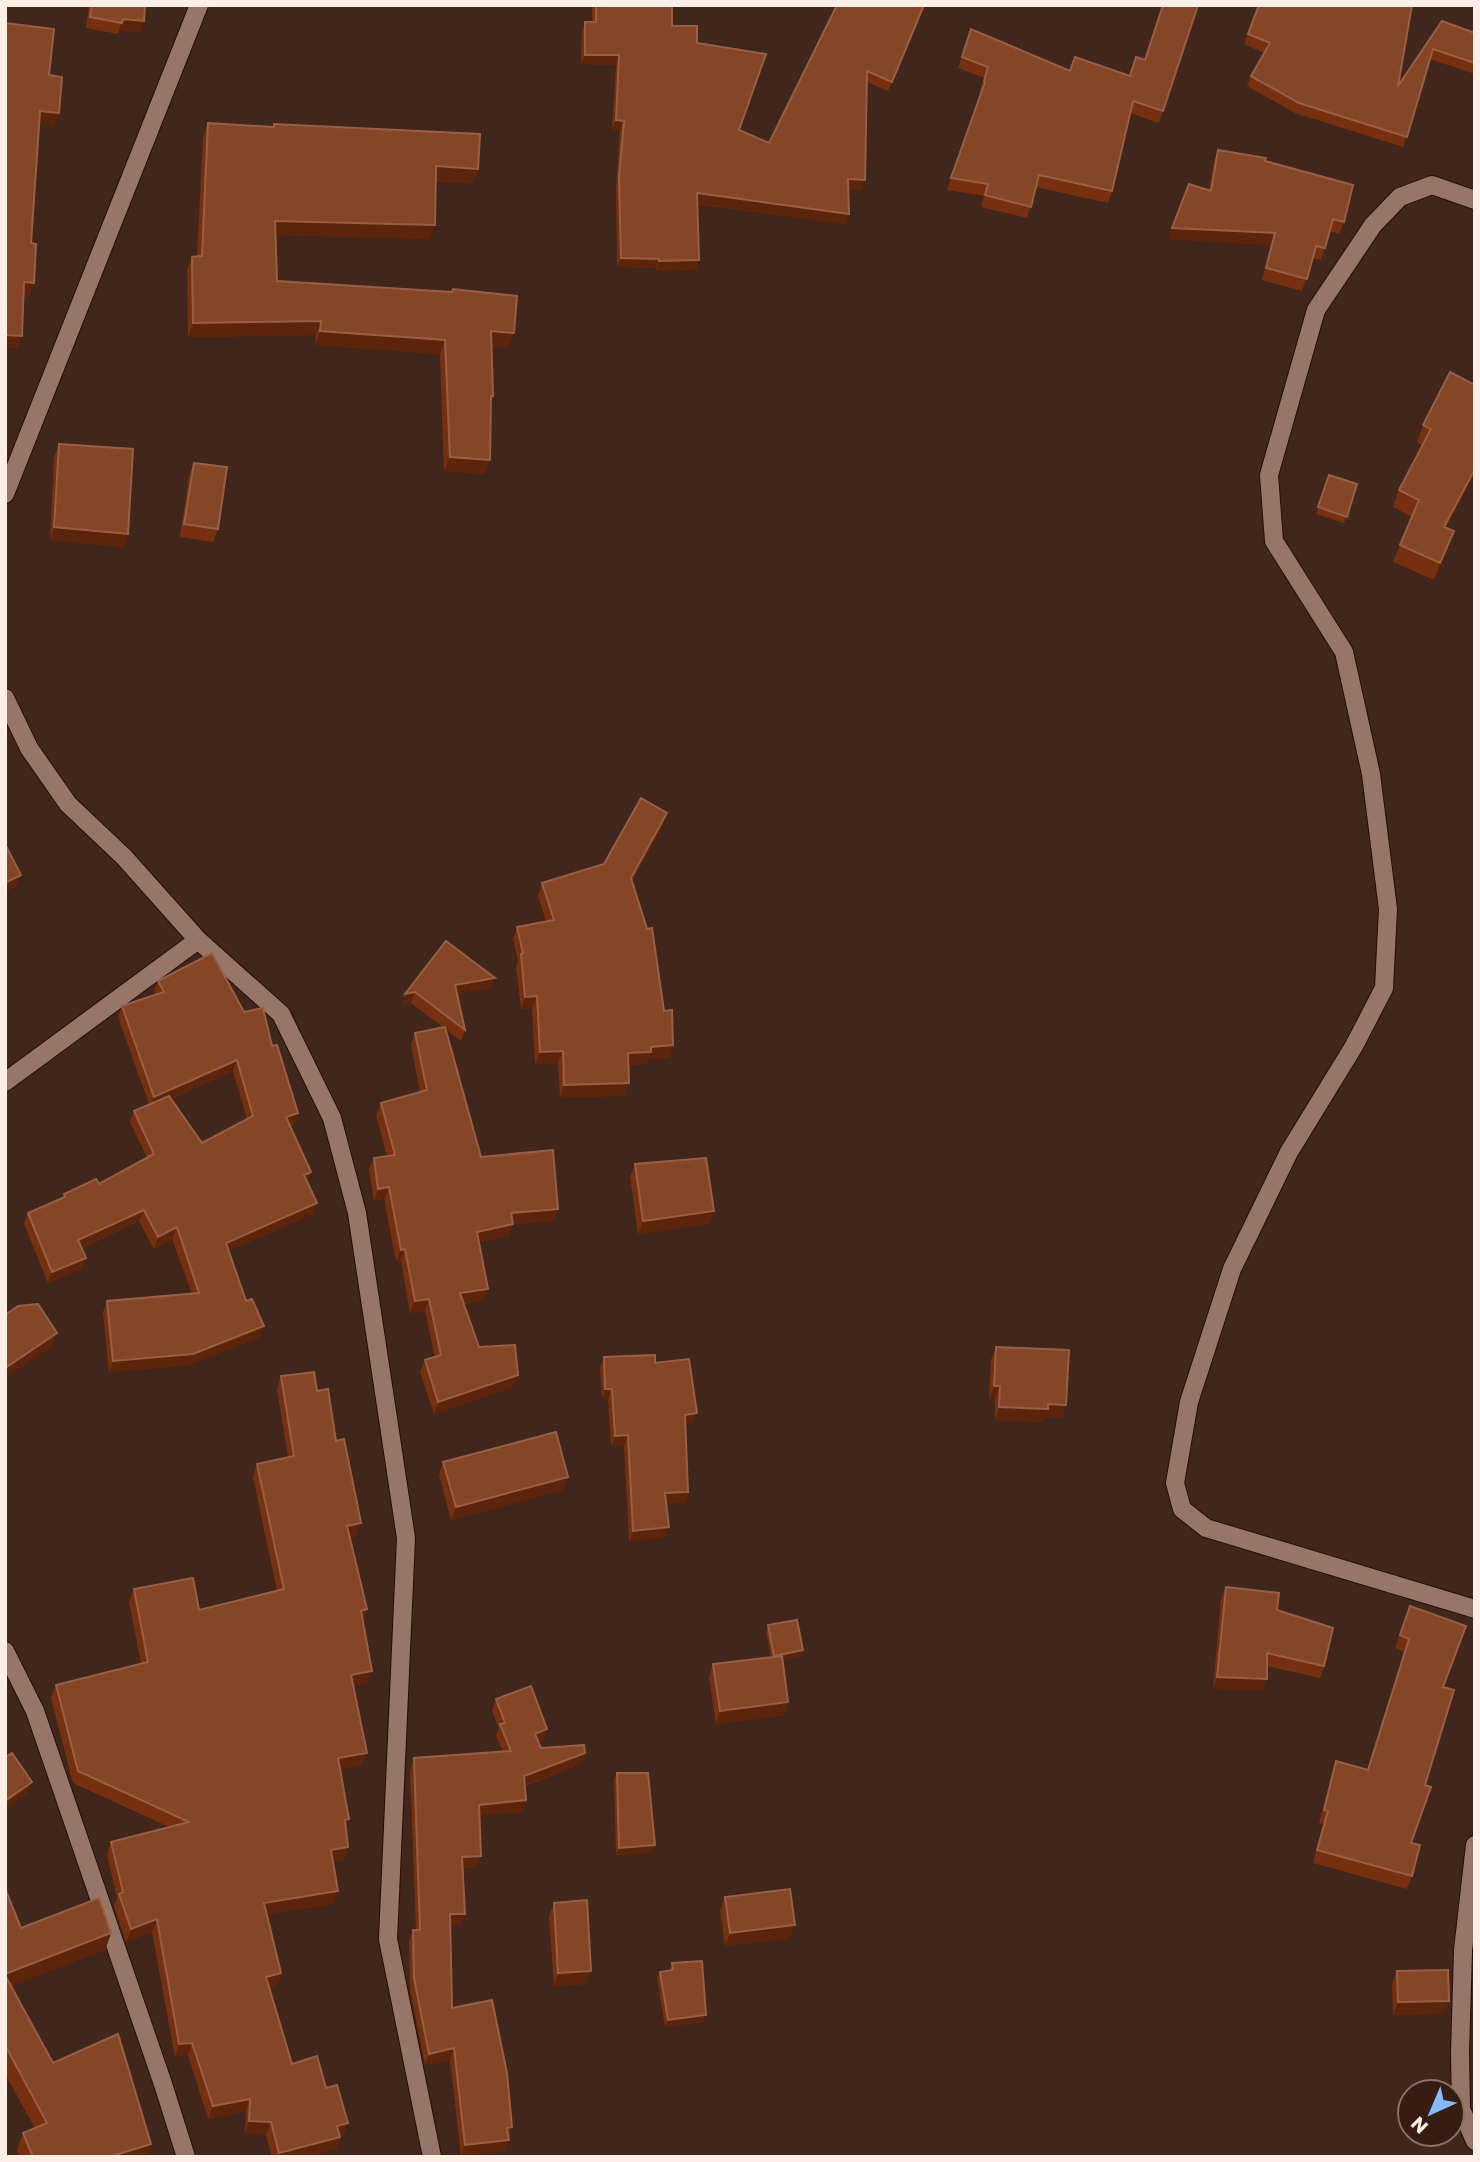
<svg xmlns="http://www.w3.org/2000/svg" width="1480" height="2162" font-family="Poppins,sans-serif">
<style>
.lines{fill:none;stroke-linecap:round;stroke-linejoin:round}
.minor-casing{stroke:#270e05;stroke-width:20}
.minor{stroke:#97766a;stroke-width:18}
.wall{fill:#763010;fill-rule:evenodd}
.shaded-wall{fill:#5b240b}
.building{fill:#854527;stroke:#985f46;stroke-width:2}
</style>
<rect width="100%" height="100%" fill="#41261b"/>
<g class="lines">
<g class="minor-casing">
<path id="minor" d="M1475 200 1432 185 1400 197 1373 225 1316 310 1269 475 1274 541 1344 652 1371 774 1388 909 1384 988 1354 1046 1289 1152 1232 1269 1189 1402 1175 1483 1182 1509 1206 1528 1475 1609
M5 494 199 5
M5 698 29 748 68 804 124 857 198 940 281 1014 332 1118 357 1213 406 1538 388 1939 432 2157
M5 1082 198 940
M5 1651 35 1711 163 2084 186 2157
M1475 1845 1463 1950 1460 2053 1461 2109 1475 2141"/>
</g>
<use href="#minor" class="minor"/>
</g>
<path class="wall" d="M89 5H145L140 32 119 30 118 34 86 28Z
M592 5H672V26L697 43 739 130 769 143 925 5 888 91 867 82 862 190 848 189 846 224 697 204 699 260 696 269 656 271V268L617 267 616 188 620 130H612L616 65 581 64 582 32 585 22H592Z
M1259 5 1398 86 1442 21 1475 33V74L1430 59 1403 147 1295 113 1247 86 1251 76 1264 53 1244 44Z
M971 29 1070 71 1129 76 1136 57 1163 111 1159 123 1130 113 1112 191 1108 203 1036 187 1027 218 981 207 984 196 947 190 981 93H979L984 78 958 68Z
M208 123 273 127 274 124 478 169 473 183 436 181 430 239 275 235 277 281 452 292 453 289 509 347 491 346 493 396 491 403 485 474 444 471 440 354 315 345 316 335 188 337 187 271 192 257 197 256 203 137Z
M1218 150 1265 161 1344 222 1339 234 1330 231 1321 260 1312 258 1302 291 1262 280 1271 245 1168 239 1209 190 1214 161Z
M1450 372 1447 528 1448 548 1434 580 1393 562 1412 517 1393 507 1399 490 1422 445 1417 442 1423 425Z
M59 444 124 547 50 540 54 457Z
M194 463 218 529 213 542 180 537 189 476Z
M1329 475 1357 484 1344 523 1316 514Z
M663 825 632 881 673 1045 669 1058 648 1059 646 1064 628 1065 629 1083 624 1096 560 1097 558 1063 535 1064 532 1008 521 1009 516 966 518 961 513 939 517 927 546 921 538 896 542 883 604 864Z
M446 941 491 988 457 994 465 1030 461 1041 446 1029 481 1157 558 1209 554 1221 513 1224 509 1236 479 1242 488 1289 483 1300 464 1304 479 1347 513 1387 434 1414 420 1372 425 1360 435 1357 425 1311 410 1313 401 1261H396L384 1199 374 1201 369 1169 374 1158 387 1156 376 1115 381 1103 420 1092 411 1045 415 1033 443 1027 411 1003 402 1004Z
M158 981 244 1012 272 1046 294 1125 290 1126 307 1183 313 1214 229 1251 260 1337 189 1365 109 1372 103 1312 107 1301 192 1294 172 1239 154 1249 139 1221 82 1248 86 1258 82 1269 48 1283 24 1224 28 1213 62 1199 64 1194 99 1184 147 1158 130 1122 134 1111 149 1104 118 1017 122 1006 156 995 154 992ZM233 1071 247 1119 202 1143 171 1099Z
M635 1164 714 1211 709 1224 638 1234 630 1177Z
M996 1347 1062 1418 1045 1417 1043 1422 995 1420V1399H989L991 1360Z
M604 1357 655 1363 693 1423 685 1424 688 1492 685 1502 666 1503 665 1537 629 1541 624 1445 611 1446 608 1399H602L600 1367Z
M281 1376 317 1391 336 1441 356 1536 349 1538 367 1609 363 1621 367 1683 353 1686 362 1765 340 1770 346 1828 344 1860 333 1862V1904L267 1914 281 1973 277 1986 269 1987 292 2064 326 2088 348 2123 343 2135 340 2136 336 2149 308 2157H272L266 2135 245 2133 246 2111 208 2119 188 2055 175 2057 152 1932 126 1942 114 1906 117 1898 107 1855 111 1842 169 1827 73 1783 51 1698 56 1685 141 1663 129 1602 134 1589 199 1610 277 1591 253 1477 257 1464 288 1457 277 1389Z
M443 1462 568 1477 563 1490 451 1520 439 1475Z
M1226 1587 1277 1610 1324 1666 1320 1678 1267 1666V1679L1263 1690 1213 1689 1221 1599Z
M1410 1606 1443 1687 1425 1785 1411 1843 1412 1876 1407 1889 1313 1863 1323 1824 1319 1823 1332 1774 1336 1761 1368 1770 1404 1652 1395 1648Z
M768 1625 801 1657 782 1660 788 1702 784 1715 716 1724 709 1677 713 1664 771 1657 766 1632Z
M496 1699 547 1729 543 1741 538 1743 541 1748 585 1753 581 1764 525 1786 526 1800 522 1812 480 1815 477 1867 463 1868 461 1925H450L452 2008 512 2127 505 2151 461 2156 450 2060 425 2065 410 1989 409 1941 413 1930H416L410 1770 414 1758 503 1751 496 1736 499 1729 492 1710Z
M617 1773 655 1845 653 1852 616 1855 614 1779Z
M5 1888 21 1928 111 1933 105 1950 11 1986 53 2063 147 2157H20L17 2150 23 2133 35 2128 5 2074Z
M725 1897 790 1938 725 1946 720 1910Z
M554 1903 586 1984 554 1986 549 1916Z
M672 1963 706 2015 703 2022 665 2027 657 1978 660 1972 670 1970Z
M1397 1971 1444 2014 1393 2015 1392 1984Z"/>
<path class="shaded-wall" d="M123 19 144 21 140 32 119 30Z
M585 55H619L616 65 581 64Z
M40 111 59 113 54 126 35 123Z
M616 120 624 121 620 130H612Z
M436 166 478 169 473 183 431 180Z
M848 179 865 180 862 190 845 189Z
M697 193 849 214 846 224 693 203Z
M275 221 435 225 430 239 270 235Z
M1172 228 1275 233 1271 245 1168 239Z
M621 258 659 259 656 268 617 267Z
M699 260 696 269 656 271 659 261Z
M24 282 34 283 29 296 20 295Z
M321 321 316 335 188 337 193 323Z
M320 331 445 340 440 354 315 345Z
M491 331 514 333 509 347 485 345Z
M5 335 22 336 18 348H5Z
M450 457 490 460 485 474 444 471Z
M1475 469V474L1438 544 1444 527Z
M54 527 128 534 124 547 50 540Z
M1454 531 1448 548 1434 580 1440 563Z
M667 813 663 825 626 890 631 878Z
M21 875 16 887 5 892V883Z
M495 978 491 988 452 995 455 985Z
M415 992 411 1003 402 1004 405 994Z
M537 996 532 1008 521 1009 525 997Z
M673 1045 669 1058 648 1059 646 1064 623 1065 628 1053 651 1047Z
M563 1051 558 1063 535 1064 540 1052Z
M237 1060 233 1071 150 1108 154 1097Z
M629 1083 624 1096 560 1097 564 1085Z
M298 1113 294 1125 282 1128 286 1117Z
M311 1172 307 1183 304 1175Z
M389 1187 384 1199 374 1201 378 1189Z
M317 1203 313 1214 222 1254 226 1243Z
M558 1209 554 1221 513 1224 509 1236 473 1243 477 1232 511 1213Z
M144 1210 139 1221 74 1251 78 1240Z
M714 1211 709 1224 638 1234 643 1221Z
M177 1227 172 1239 154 1249 158 1237Z
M405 1249 401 1261H396L401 1250Z
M86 1258 82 1269 48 1283 52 1272Z
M488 1289 483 1300 456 1305 460 1293Z
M429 1299 425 1311 410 1313 415 1301Z
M264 1326 260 1337 189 1365 109 1372 113 1361Z
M57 1333 52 1347 5 1378V1368Z
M518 1375 513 1387 434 1414 438 1402Z
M994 1386H1000L995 1399H989Z
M605 1389H612L608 1399H602Z
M1048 1404 1066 1405 1062 1418 1045 1417 1043 1422 995 1420 999 1407Z
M697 1413 693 1423 681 1425 685 1415Z
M628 1435 624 1445 611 1446 615 1436Z
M568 1477 563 1490 451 1520 456 1507Z
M688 1492 685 1502 661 1503 665 1493Z
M361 1523 356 1536 342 1539 347 1526Z
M669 1527 665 1537 629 1541 633 1531Z
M367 1609 363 1622 361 1611Z
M803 1650 801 1657 772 1662 774 1656Z
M372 1671 367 1683 346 1687 351 1675Z
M1217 1677 1267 1679 1263 1690 1213 1689Z
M788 1702 784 1715 716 1724 720 1711Z
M547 1729 543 1741 531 1746 535 1734Z
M367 1753 362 1765 334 1771 338 1758Z
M585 1753 581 1764 520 1787 524 1776Z
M32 1782 27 1795 5 1810V1801Z
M526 1800 522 1812 475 1816 479 1805Z
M655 1845 653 1852 616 1855 619 1848Z
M348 1847 344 1860 327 1863 331 1850Z
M481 1856 477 1867 458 1868 462 1857Z
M338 1891 333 1904 260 1915 264 1903Z
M450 1914H465L461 1925H445Z
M157 1919 152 1932 126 1942 131 1929Z
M795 1925 790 1938 725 1946 730 1933Z
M111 1933 105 1950 5 1989V1974Z
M591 1971 586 1984 554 1986 558 1973Z
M281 1973 277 1986 261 1989 266 1977Z
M1449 2001 1444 2014 1393 2015 1398 2002Z
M706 2015 703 2022 665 2027 668 2020Z
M192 2043 188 2055 175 2057 179 2044Z
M454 2048 450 2060 425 2065 429 2054Z
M250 2099 246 2111 208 2119 213 2106Z
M249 2121 271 2122 266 2135 245 2133Z
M348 2123 343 2135 335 2138 340 2137 336 2149 308 2157H278L279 2153 337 2126Z
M512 2127 508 2138 507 2128Z
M509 2140 505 2151 461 2156 465 2145Z
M151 2144 147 2157H109Z"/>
<path class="building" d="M92 5H145L144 21 123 19 122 23 90 17Z
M596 5H672V26H697V43L766 54 739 130 769 143 837 5H924L892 82 867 71 865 180 848 179 849 214 697 193 699 260 659 261V259L621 258 619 178 624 121 616 120 619 55H585V22H596Z
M1163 5H1198L1163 111 1133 101 1112 191 1039 175 1031 207 985 195 988 184 951 178 985 82 984 81 988 67 962 57 971 29 1070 71 1075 57 1130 76 1136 57 1145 60Z
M1259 5H1412L1398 86 1442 21 1475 33V63L1433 49 1407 137 1299 103 1251 76 1270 43 1248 34Z
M5 23 54 29 49 75 62 77 59 113 40 111 31 243 36 244 34 283 24 282 22 336 5 335Z
M208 123 274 127V124L480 134 478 169 436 166 435 225 275 221 277 281 452 292 453 289 517 296 514 333 491 331 493 396H491L490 460 450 457 445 340 320 331 321 321 193 323 192 257 202 256Z
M1218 150 1266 158 1265 161 1353 185 1344 222 1333 219 1325 248 1316 246 1307 279 1266 268 1275 233 1172 228 1189 184 1211 191Z
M1450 372 1475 385V469L1444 527 1454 531 1440 563 1400 545 1419 500 1399 490 1431 429 1423 425Z
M59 444 133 449 128 534 54 527Z
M194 463 227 467 218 529 184 524Z
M1329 475 1357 484 1347 517 1318 507Z
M641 798 667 813 631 878 647 929 652 928 664 1011 672 1010 673 1045 651 1047V1052L628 1053 629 1083 564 1085 563 1051 540 1052 537 996 525 997 521 954 523 953 517 927 554 920 542 883 604 864Z
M5 844 21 875 5 883Z
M446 941 495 978 455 985 465 1030 415 992 405 994Z
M212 953 244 1012 263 1008 272 1046 277 1045 298 1113 286 1117 311 1172 304 1175 317 1203 226 1243 246 1301 252 1299 264 1326 193 1354 113 1361 107 1301 199 1293 177 1227 158 1237 144 1210 78 1240 86 1258 52 1272 28 1213 65 1197 64 1194 96 1179 99 1184 154 1154 134 1111 169 1096 202 1143 253 1116 237 1060 154 1097 122 1006 164 992 158 981Z
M445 1027 481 1157 553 1150 558 1209 511 1213 513 1224 477 1232 488 1289 460 1293 479 1347 515 1345 518 1375 438 1402 425 1360 441 1355 429 1299 415 1301 405 1249 401 1250 389 1187 378 1189 374 1158 395 1155 381 1103 427 1090 415 1033Z
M706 1158 714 1211 643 1221 635 1164Z
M38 1304 57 1333 5 1368V1315L18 1306Z
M996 1347 1069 1350 1066 1405 1048 1404V1409L999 1407 1000 1386H994Z
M655 1355V1363L689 1359 697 1413 685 1415 688 1492 665 1493 669 1527 633 1531 628 1435 615 1436 612 1389H605L604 1357Z
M314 1372 317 1391 328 1389 336 1441 344 1439 361 1523 347 1526 367 1609 361 1611 372 1671 351 1675 367 1753 338 1758 349 1819 345 1820 348 1847 331 1850 338 1891 264 1903 281 1973 266 1977 292 2064 317 2056 326 2088 337 2085 348 2123 337 2126 340 2137 279 2153 271 2122 249 2121 250 2099 213 2106 192 2043 179 2044 157 1919 131 1929 119 1894 123 1892 111 1842 189 1822 78 1771 56 1685 148 1662 134 1589 193 1578 199 1610 284 1589 257 1464 294 1456 281 1376Z
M556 1432 568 1477 456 1507 443 1462Z
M1226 1587 1279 1593 1277 1610 1333 1628 1324 1666 1267 1653V1679L1217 1677Z
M1410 1606 1466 1626 1443 1687 1454 1690 1425 1785 1431 1787 1411 1843 1420 1845 1412 1876 1317 1850 1328 1811 1324 1810 1336 1761 1368 1770 1409 1639 1400 1635Z
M797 1620 803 1650 774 1656 768 1625Z
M782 1656 788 1702 720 1711 713 1664Z
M531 1686 547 1729 535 1734 541 1748 584 1745 585 1753 524 1776 526 1800 479 1805 481 1856 462 1857 465 1914H450L452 2008 492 2000 507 2073 512 2127 507 2128 509 2140 465 2145 454 2048 429 2054 414 1978 413 1930H420L414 1758 511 1751 500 1724 505 1723 496 1699Z
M12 1753 32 1782 5 1801V1758Z
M617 1773H648L655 1845 619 1848Z
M5 1888 21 1928 99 1898 111 1933 5 1974Z
M790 1889 795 1925 730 1933 725 1897Z
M587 1900 591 1971 558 1973 554 1903Z
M702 1961 706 2015 668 2020 660 1972 673 1970 672 1963Z
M1448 1970 1449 2001 1398 2002 1397 1971Z
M5 1975 53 2063 118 2034 151 2144 109 2157H33L23 2133 47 2123 5 2045Z"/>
<rect width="1480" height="2162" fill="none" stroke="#fdeee8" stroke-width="14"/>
<g transform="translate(1431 2113) rotate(224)"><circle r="33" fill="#371c12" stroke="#867068" stroke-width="2"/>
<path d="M0-5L12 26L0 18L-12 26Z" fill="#86bbfb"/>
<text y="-10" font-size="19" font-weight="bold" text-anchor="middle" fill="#fdeee8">N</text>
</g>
</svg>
